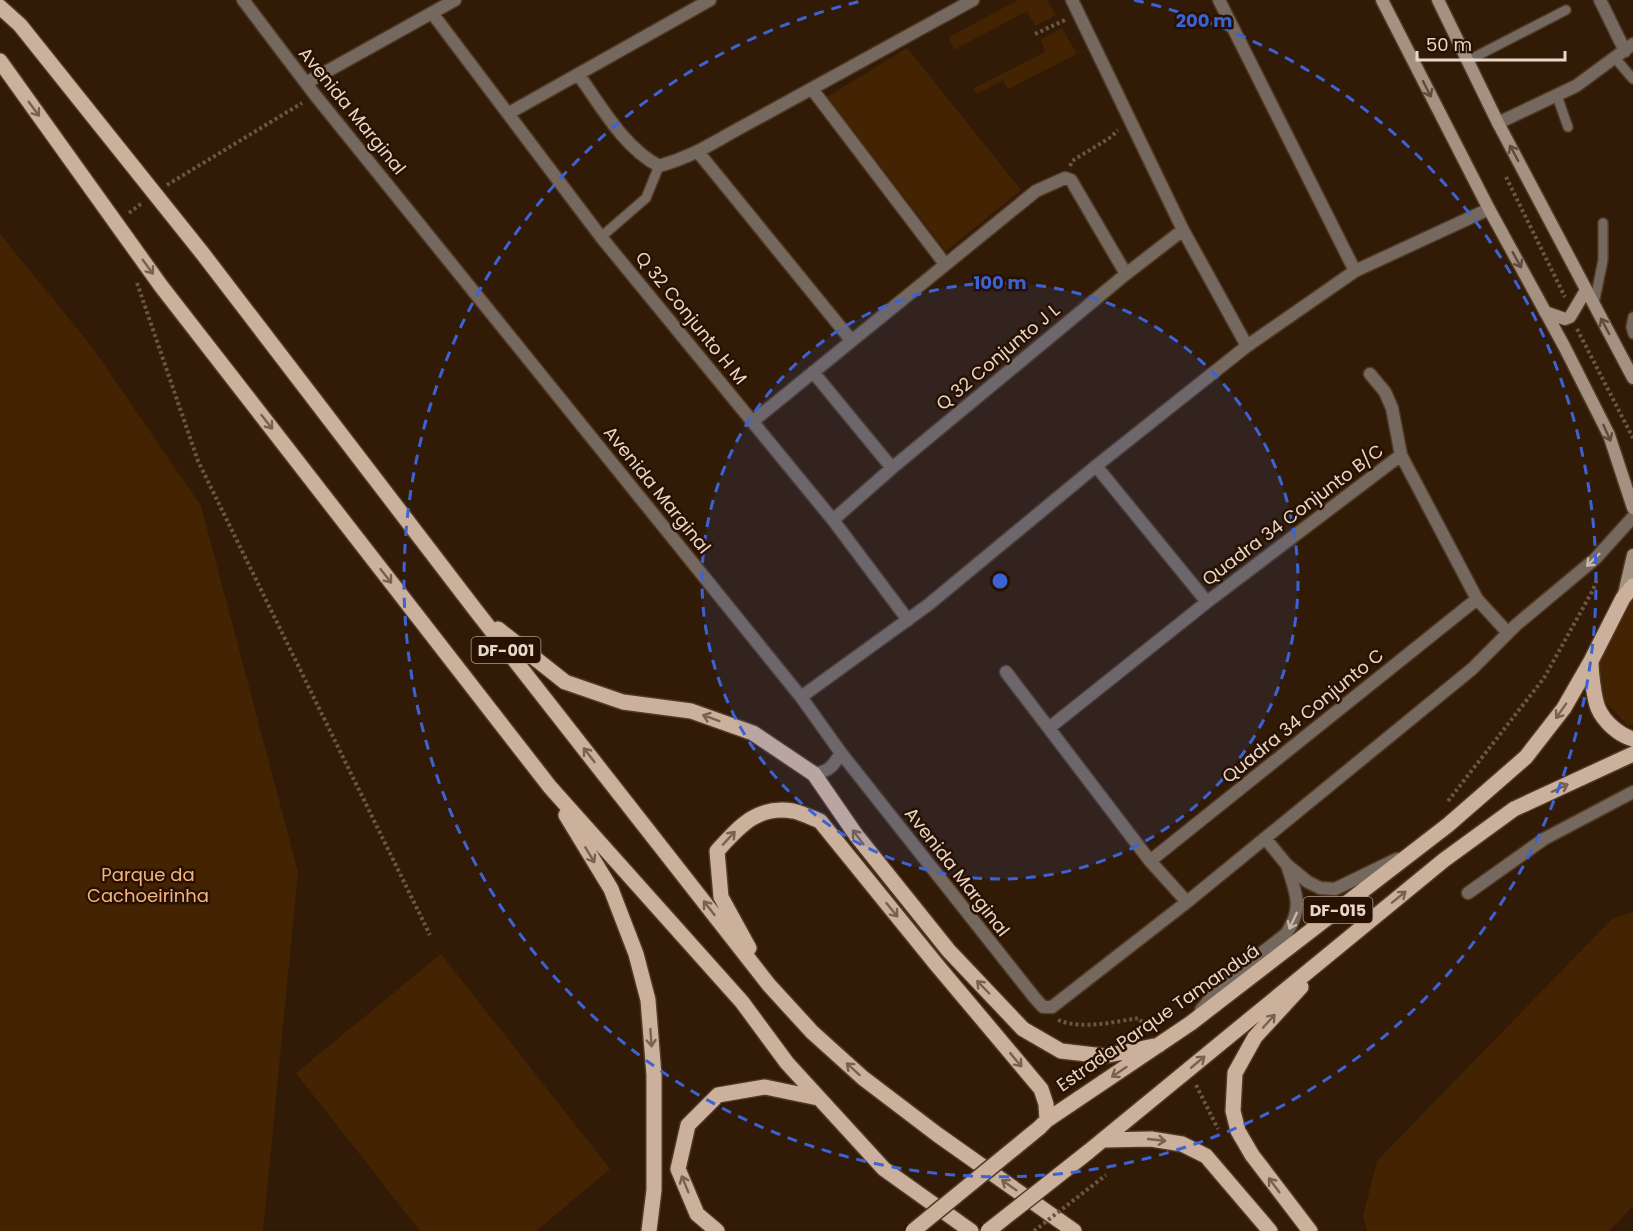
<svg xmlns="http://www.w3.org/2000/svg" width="1633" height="1231" font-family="Poppins,sans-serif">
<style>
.green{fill:#442303}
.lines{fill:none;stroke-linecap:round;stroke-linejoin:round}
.lane-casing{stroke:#4f3925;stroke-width:12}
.street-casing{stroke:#4f3925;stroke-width:15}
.secondary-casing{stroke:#4f3925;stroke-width:15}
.primary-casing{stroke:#4f3925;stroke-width:18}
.path{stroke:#6b5644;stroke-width:4;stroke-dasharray:3 3;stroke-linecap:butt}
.lane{stroke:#75685e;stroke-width:9}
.street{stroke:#75685e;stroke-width:12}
.secondary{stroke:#a59181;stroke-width:12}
.primary{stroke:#cbb09c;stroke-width:15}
.primary-bridge-casing{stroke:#4f3925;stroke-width:18;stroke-linecap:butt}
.path-bridge{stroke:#6b5644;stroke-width:4;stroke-dasharray:3 3;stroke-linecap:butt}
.primary-bridge{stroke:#cbb09c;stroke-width:15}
.oneway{stroke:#604b3a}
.oneway2{stroke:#7a604e}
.oneway3{stroke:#c5b6aa}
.ring{fill:none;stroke:#3b63d6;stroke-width:3;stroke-dasharray:10 8}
.labels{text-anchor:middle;stroke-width:5;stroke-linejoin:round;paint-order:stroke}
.shield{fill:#281100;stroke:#ae9c8d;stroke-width:1.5}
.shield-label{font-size:16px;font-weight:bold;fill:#e7d7ca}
.street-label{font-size:18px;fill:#e7d7ca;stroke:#281100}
.park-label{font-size:18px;fill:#f4b480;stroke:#281100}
.centre{fill:#3b63d6;stroke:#281100;stroke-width:3}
.ring-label{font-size:18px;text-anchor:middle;font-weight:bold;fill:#3b63d6;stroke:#281100;stroke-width:5;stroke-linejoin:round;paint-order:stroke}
</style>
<rect width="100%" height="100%" fill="#321b06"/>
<path class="green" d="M1018 0H1047L1056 15 1035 26 1027 11 954 50 949 37Z
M1062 28 1077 54 1008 89 1003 80 977 94 974 88 1045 52 1041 39Z
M907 48 1021 190 946 251 827 97Z
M0 234 92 347 201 506 298 872 263 1231H0Z
M1633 594V725H1628L1604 701 1595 663Z
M1633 912V1206L1609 1231H1367L1363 1216 1377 1161 1612 919Z
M441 954 610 1169 536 1231H420L296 1073Z"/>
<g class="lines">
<g class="lane-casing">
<path id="lane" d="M1615 58 1633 79
M1467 61 1566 10
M1557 96 1568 127
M601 237 646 198 659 166
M1594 304 1603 260V223
M1633 317 1631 327 1633 334"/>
</g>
<g class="street-casing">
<path id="street" d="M243 0 315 95 801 697 841 753 1034 997 1043 1007H1052L1187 902 1472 669 1516 625 1595 559 1633 517
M1072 0 1183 230 1247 346
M1219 0 1355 271
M1600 0 1625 51
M432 13 601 237 833 520 908 620
M578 74C601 106 624 148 659 166 687 158 705 148 729 134L973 0
M306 83 455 0
M812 89 945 264
M509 113 710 0
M1498 123 1576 86 1633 44
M698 152 851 340
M813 372 892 468
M1370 374 1385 392 1392 408 1401 455 1477 599 1508 633
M752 422 1036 191 1065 178 1071 180 1126 274
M1096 466 1207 602
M833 520 892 468 1126 274 1183 230
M1006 672 1150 861 1187 902
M801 697 928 605 1096 466 1247 346 1355 271 1489 209
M1049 728 1207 602 1401 455
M814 774C830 771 833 766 841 753
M1265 838 1287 865 1308 882 1320 888 1335 889 1397 859
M1150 861 1477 599
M1468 893 1544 839 1633 792
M1201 1010 1222 984 1286 934C1304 907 1296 894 1287 865"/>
</g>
<g class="secondary-casing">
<path id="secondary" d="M1382 0 1489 209 1564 346 1609 435 1633 508
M1438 0 1498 123 1633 378
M1545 312 1565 319 1570 317 1586 290
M1623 598 1633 555"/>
</g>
<g class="primary-casing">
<path id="primary" d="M0 7 20 25 203 254 477 612 769 985 812 1032 863 1078 938 1135 1074 1231
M0 61 161 286 550 787 742 1002 787 1063 884 1169 971 1231
M498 629 565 682 623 702 691 711 753 733 814 774 856 835 949 951 1023 1029 1061 1051 1104 1056 1159 1045
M1591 661C1591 672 1594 698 1598 708 1604 722 1619 735 1633 739
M566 815 611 889 636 954 648 1000 654 1075V1190L649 1231
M749 948 721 897 717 851C739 827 757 805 793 811 802 813 812 818 820 821L936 964 1041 1089 1046 1104 1047 1120
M1301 987 1255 1037 1235 1073 1233 1111 1238 1131 1252 1155 1310 1231
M1039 1128 1047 1120 1191 1023 1448 825 1526 757 1564 708 1591 661 1623 598 1633 586
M1104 1140 1151 1139 1182 1144 1206 1156 1270 1231
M1088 1152 1444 860 1514 809 1633 754
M717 1231 697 1214 678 1169 688 1125 718 1095 765 1087 818 1098"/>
</g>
<path class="path" d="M1035 34 1065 20
M1070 166 1072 161 1111 137 1118 130
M1506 177 1565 297
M167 185 302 103
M129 213 142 203
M137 283 198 461 430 935
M1577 329 1633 438
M1448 801 1544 678 1593 590 1597 579
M1058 1020C1082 1030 1113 1022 1139 1018L1149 1032
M1196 1085 1218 1129"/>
<use href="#lane" class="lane"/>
<use href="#street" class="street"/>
<use href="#secondary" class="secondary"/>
<use href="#primary" class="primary"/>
<g class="primary-bridge-casing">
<path id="primary-bridge" d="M913 1231 1039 1128
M988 1231 1088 1152"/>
</g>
<path class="path-bridge" d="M1034 1231 1106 1175"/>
<use href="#primary-bridge" class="primary-bridge"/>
</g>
<defs><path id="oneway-shaft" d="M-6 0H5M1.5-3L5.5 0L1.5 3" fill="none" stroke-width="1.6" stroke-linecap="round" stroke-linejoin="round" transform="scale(1.5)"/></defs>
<g class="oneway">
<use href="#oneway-shaft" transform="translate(1427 89) rotate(63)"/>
<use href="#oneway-shaft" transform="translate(1514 153) rotate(-118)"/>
<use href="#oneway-shaft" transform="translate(1517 260) rotate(61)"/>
<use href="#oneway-shaft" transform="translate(1605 326) rotate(-118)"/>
<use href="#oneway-shaft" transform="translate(1607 433) rotate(66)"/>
</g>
<g class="oneway2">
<use href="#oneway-shaft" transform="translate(34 109) rotate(54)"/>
<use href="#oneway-shaft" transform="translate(148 267) rotate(54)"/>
<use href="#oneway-shaft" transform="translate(267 422) rotate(52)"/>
<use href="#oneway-shaft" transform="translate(386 576) rotate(52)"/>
<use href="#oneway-shaft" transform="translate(1561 711) rotate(125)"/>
<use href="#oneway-shaft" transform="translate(711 718) rotate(-160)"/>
<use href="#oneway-shaft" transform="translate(589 755) rotate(-128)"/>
<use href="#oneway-shaft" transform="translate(1560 788) rotate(-25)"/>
<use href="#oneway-shaft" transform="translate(858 837) rotate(-127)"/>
<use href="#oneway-shaft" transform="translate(729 838) rotate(-47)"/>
<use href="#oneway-shaft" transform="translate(590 855) rotate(59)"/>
<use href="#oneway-shaft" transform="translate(1399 897) rotate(-39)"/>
<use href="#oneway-shaft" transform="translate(709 908) rotate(-128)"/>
<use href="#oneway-shaft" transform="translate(892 910) rotate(51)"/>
<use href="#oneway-shaft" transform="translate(983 987) rotate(-134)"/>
<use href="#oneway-shaft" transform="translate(1269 1021) rotate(-48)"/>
<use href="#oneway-shaft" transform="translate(651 1038) rotate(86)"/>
<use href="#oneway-shaft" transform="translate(1016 1060) rotate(50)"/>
<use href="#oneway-shaft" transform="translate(1198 1062) rotate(-40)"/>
<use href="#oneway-shaft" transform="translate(853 1069) rotate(-138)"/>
<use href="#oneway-shaft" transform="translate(1119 1072) rotate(146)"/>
<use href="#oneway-shaft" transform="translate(1157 1140) rotate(6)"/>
<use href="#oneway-shaft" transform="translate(685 1184) rotate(-112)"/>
<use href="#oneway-shaft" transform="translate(1009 1185) rotate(-145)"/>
<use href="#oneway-shaft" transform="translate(1274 1185) rotate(-127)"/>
</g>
<g class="oneway3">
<use href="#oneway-shaft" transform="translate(1593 560) rotate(136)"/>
<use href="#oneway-shaft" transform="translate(1293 921) rotate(115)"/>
</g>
<circle cx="1000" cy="581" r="298" fill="#3b63d6" fill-opacity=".12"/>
<g class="ring">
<circle cx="1000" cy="581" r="298"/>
<path d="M1134 0A596 596 0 1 1 866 0"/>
</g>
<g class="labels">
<g class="shield">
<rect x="471.5" y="637" width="69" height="26" rx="4.5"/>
<rect x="1303.5" y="897" width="69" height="26" rx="4.5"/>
</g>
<g class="shield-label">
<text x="506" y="656">DF-001</text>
<text x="1338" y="916">DF-015</text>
</g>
<g class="street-label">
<text transform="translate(352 111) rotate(51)" y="6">Avenida Marginal</text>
<text transform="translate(691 318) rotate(51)" y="6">Q 32 Conjunto H M</text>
<text transform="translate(998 357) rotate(-40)" y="6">Q 32 Conjunto J L</text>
<text transform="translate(657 490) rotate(51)" y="6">Avenida Marginal</text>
<text transform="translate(1293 515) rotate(-37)" y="6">Quadra 34 Conjunto B/C</text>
<text transform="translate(1303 716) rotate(-39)" y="6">Quadra 34 Conjunto C</text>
<text transform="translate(957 872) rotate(52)" y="6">Avenida Marginal</text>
<text transform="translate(1158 1018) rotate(-35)" y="6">Estrada Parque Tamanduá</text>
</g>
<g class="park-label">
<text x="148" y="881">Parque da<tspan x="148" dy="21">Cachoeirinha</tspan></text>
</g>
</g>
<circle cx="1000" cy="581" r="9" class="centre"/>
<g class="ring-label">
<text x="1204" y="27">200 m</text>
<text x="1000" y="289">100 m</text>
</g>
<path d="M1417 51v9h148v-9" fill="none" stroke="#e7d7ca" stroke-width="3"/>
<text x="1426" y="51" font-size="18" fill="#e7d7ca" stroke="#281100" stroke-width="4.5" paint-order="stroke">50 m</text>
</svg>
